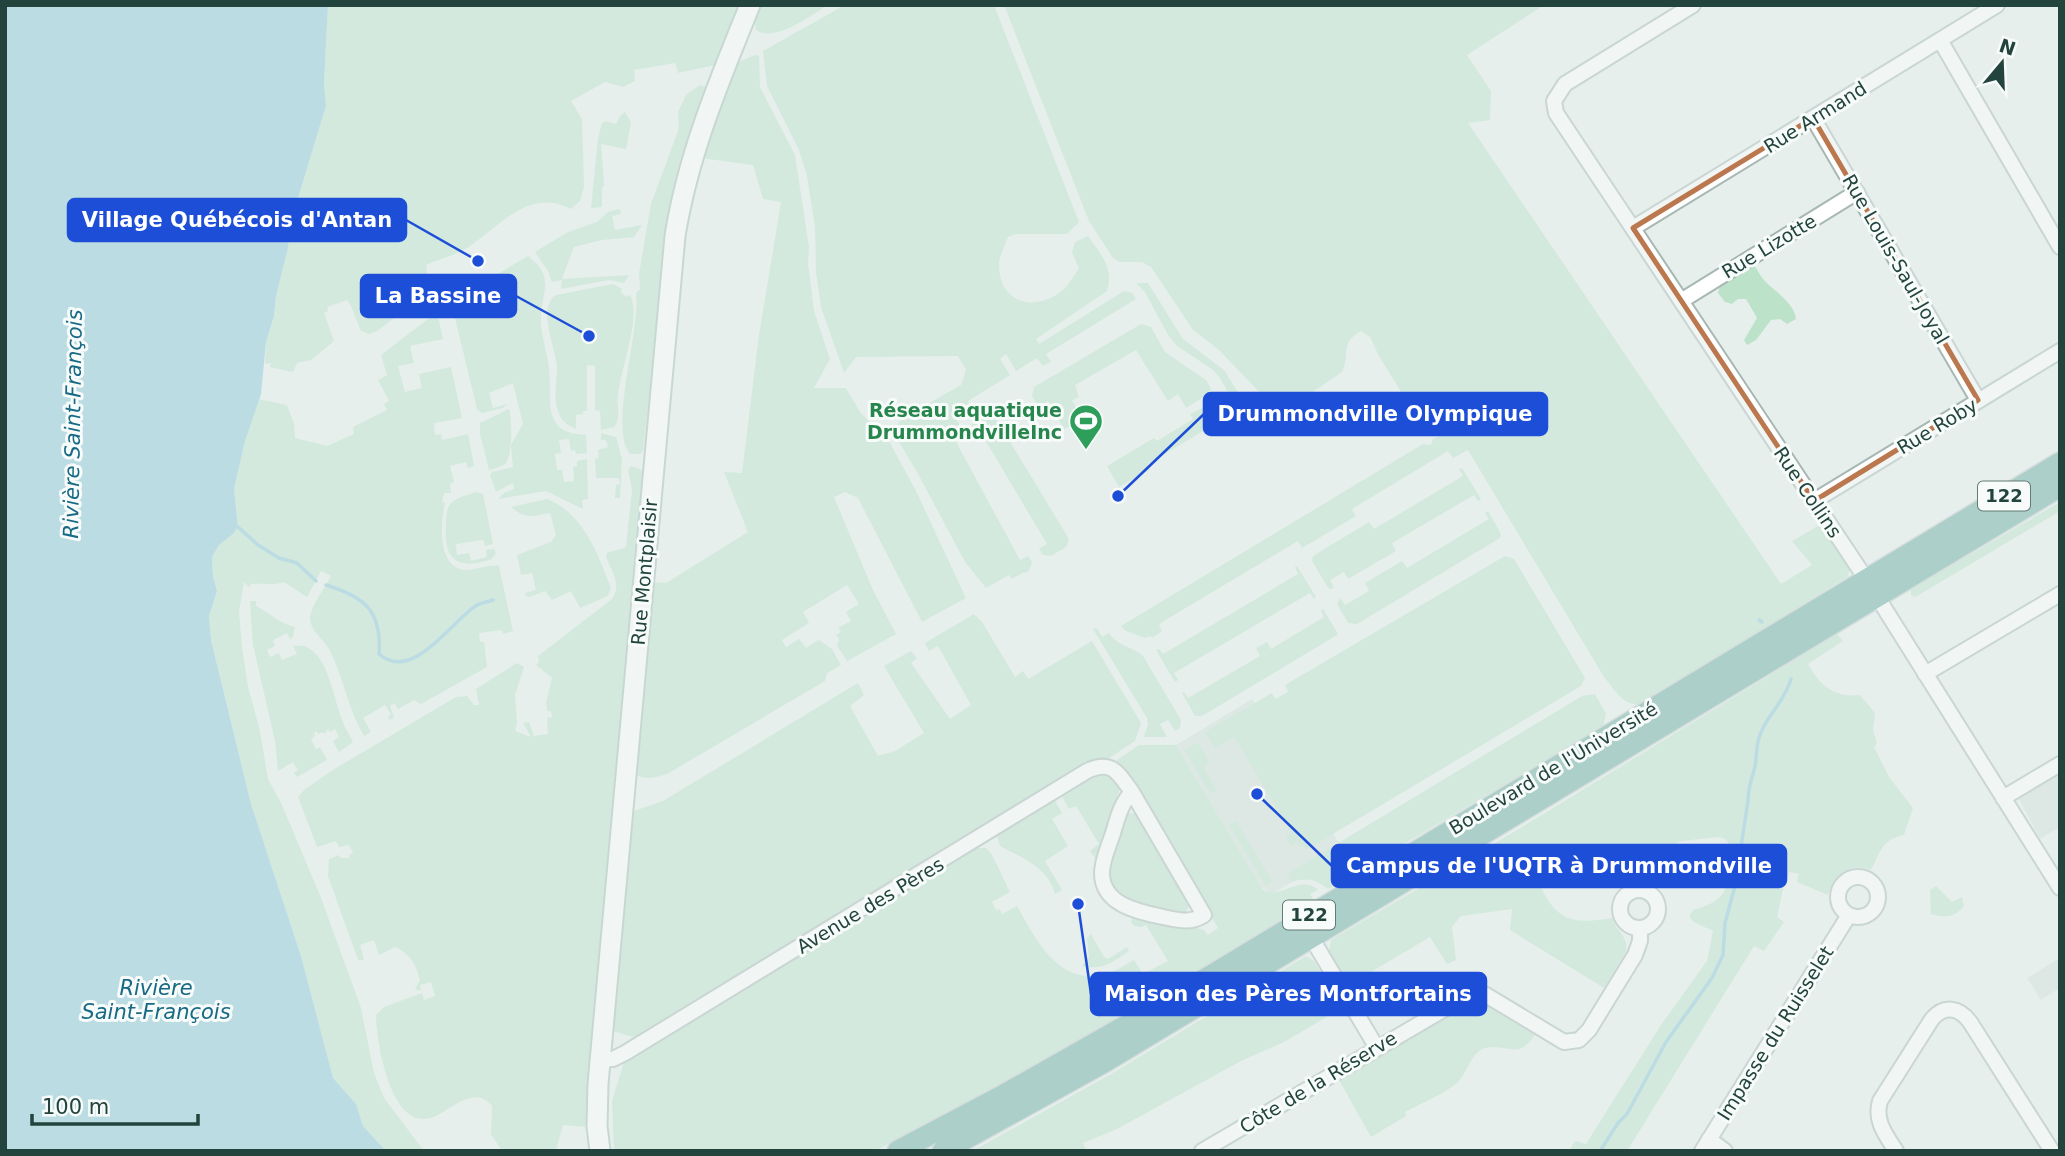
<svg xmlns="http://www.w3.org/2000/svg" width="2065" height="1156" font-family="'DejaVu Sans',sans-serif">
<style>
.built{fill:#d3e0db}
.green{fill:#bde2ca}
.water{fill:#8ac5d8}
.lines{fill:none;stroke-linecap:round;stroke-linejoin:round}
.stream{stroke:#8ac5d8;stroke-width:3.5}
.street-casing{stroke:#a7b8b4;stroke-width:18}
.secondary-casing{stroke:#a3bcb5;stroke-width:23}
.primary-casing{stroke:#c1cbc9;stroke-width:24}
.street{stroke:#fff;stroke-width:14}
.secondary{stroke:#fff;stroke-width:19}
.primary{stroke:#67a89d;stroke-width:21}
.marked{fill:none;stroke:#bb784f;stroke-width:5;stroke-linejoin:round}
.labels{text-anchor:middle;stroke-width:6;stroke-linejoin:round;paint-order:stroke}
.shield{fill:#f7fbf9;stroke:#627b75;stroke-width:2}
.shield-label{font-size:18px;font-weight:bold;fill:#22443d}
.street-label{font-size:19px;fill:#22443d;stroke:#f7fbf9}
.leisure-label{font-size:19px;font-weight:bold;fill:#27864d;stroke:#f7fbf9;text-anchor:end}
.water-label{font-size:21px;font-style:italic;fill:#176985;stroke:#f7fbf9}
.leader{fill:none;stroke:#1d4ed8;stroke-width:2.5}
.callout-dot{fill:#1d4ed8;stroke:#f7fbf9;stroke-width:2.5}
.callout{fill:#1d4ed8;stroke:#1d4ed8;stroke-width:2.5}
.callout-label{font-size:21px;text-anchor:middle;font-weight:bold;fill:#fff}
</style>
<rect width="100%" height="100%" fill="#e6efec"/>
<path class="built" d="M1252 699 1339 843 1287 874 1292 882 1272 894 1261 887 1176 745Z
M2060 773V827L2040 839 2019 799Z
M2060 958V988L2041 1000 2027 978Z"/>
<path class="green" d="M328 5H740L715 65 678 73 675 63 634 70 635 81 623 87 605 82 571 101 582 119 584 187 580 201 571 209C528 187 501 226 467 248 454 256 439 259 426 265L430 291 377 331 369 334 361 331 351 306 347 300 327 307 328 311 324 313 334 341 311 360 297 363 293 372 270 367 271 363 265 364 266 342 274 316 276 296 288 248 291 221 326 106 324 83Z
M760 5H828C810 16 775 43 756 30L754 19Z
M845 5H994L1079 222 1067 234H1016L1008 237C1005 245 1000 255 999 263 998 304 1035 313 1063 290 1069 285 1074 275 1079 268L1072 253 1075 242 1088 236C1101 254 1114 268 1107 291L1036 339 1039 344 1124 291 1132 293 1136 299 1046 354 1051 362 1043 366 1037 358 1016 371 1006 354 1000 359 1010 375 968 401 972 408 956 418 964 434 955 440 1020 560 1028 556 1032 562 1029 571 1025 573 1024 572 1012 579 1009 575 986 588 965 562 917 472 893 432 901 419 961 385 966 370 958 356 856 357 844 373 821 307 816 272 815 227 807 176 799 150 767 86 763 51Z
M1004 5H1544L1467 55 1491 91 1490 120 1468 123 1781 584 1812 565 1792 541 1822 524 1850 569 1847 577 1644 703C1624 709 1616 691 1604 677L1468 450 1453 458 1448 451 1443 454 1352 509 1356 516 1302 548 1298 541 1159 624 1162 631 1152 638 1150 636 1145 638 1126 631 1121 626 1423 444 1431 445 1433 439 1444 434 1439 425 1424 429 1379 356 1370 337 1361 331C1339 343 1351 354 1342 372L1288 409H1282L1269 402 1218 349 1193 330 1151 267 1142 262H1120L1113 258 1089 221Z
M755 55 759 56 760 87 795 155 809 247 808 263 814 311 830 359 814 388H846L860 412 890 443 916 491 966 598 922 622 858 498 845 492 834 497 873 590 896 634 847 661 837 646 839 639 836 635 841 632 838 628 851 621 846 612 859 604 847 585 803 612 809 623 782 640 786 647 799 639 806 648 819 640 832 649 841 665 827 673 825 681 667 774C656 777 644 782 635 773L651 582 666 583 748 532 724 472 742 473 759 335 781 202 763 199 753 165 701 158 734 64Z
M700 85 706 87 691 133 663 274 643 451 640 454H630C608 429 641 329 636 293L640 289 639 274 651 204 679 128 678 112 686 95Z
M625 112 631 122 626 149 601 144 604 185H605L602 188V207L591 208 598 138 602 123 605 121 616 124 621 115Z
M620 209 621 214 612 216 615 230 642 225 634 237 602 240 574 247 562 279 629 275 624 283 609 280 561 289 562 280 552 282 548 271 535 252 568 232 597 222 608 212Z
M528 256C558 279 539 294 541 324 542 338 547 353 549 367 553 398 539 434 586 435L587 453 576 454 575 450 571 451 569 439 559 440 561 453 555 454 557 470H562L564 482 574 481 573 467 577 466V461L587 459 588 499 582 500 583 509 546 491 498 499 504 493 514 489 513 483 496 492 490 475 492 472 513 467 511 445 523 424 513 383 489 393 493 408 507 404 503 408 482 413 477 409 454 314V305L462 295Z
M1754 265C1758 271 1762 279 1768 284 1778 293 1795 305 1796 319L1787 324 1780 319 1771 320 1756 340 1747 345 1744 340 1757 318 1746 299H1738L1732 304 1725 302 1718 293 1720 285Z
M1136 283H1148L1183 339 1224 370 1244 402 1263 419 1258 421 1241 415 1220 378 1212 369 1177 346 1168 335 1145 292Z
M613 284 622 289 620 292 627 297 630 295C642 317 620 370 618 395 616 406 622 418 614 427L601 430 600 411 595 410V366L587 365V411H583V414L576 415V429C569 426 563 422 560 416 552 400 557 383 557 367 556 348 536 308 556 295Z
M437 312 443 339 410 346 414 363 398 366 405 392 422 388 419 374 451 367 462 418 434 423 435 435 441 434 442 440 468 434 474 466 468 468 466 462 450 466 454 482 450 484 451 493H444L442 502 445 503C441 522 436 568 466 570 477 570 489 564 499 566L513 631 503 634 502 630 479 633 480 642H484L487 667 421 704 414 700 398 709 395 703 390 706 394 718 390 720 388 716 391 714 385 705 363 718 371 732 364 736C348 709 344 679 330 651 325 640 311 632 310 619 310 607 325 588 331 576L321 571 307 597 284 582C272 586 263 583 250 584V588L244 582 239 612 242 647 248 687 260 731 268 779 282 805 321 898 361 1008 374 1073 384 1098 424 1151H386L363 1126 356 1104 333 1079 301 956 251 804 211 640 209 616 217 591 213 576 212 557 219 545 233 534 238 527 234 489 245 441 258 399 287 405 294 424 295 438 327 446 354 434 353 427 387 410 384 404 389 401 378 380 387 375 381 355Z
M1141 324 1151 327 1165 352 1206 380 1211 389 1207 395 1186 408 1178 394 1168 401 1136 350 1075 385 1079 397 1072 400 1082 419 1064 429 1048 401 1039 406 1032 396 1034 387Z
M1212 403H1219L1231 425 1229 427 1223 419 1148 464 1150 469 1119 487 1107 466 1154 438 1157 441 1193 419 1190 414Z
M509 409C512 420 513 457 505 464 501 467 494 469 489 470L480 434V423Z
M992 412 1069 539 1066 547 1051 556 1043 555 1039 549 1047 544 984 438 987 436 980 425 973 429 972 424Z
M601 433 616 437 622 459 620 498H615L616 485 620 484 619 478H596L595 459 599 458 598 450 608 447 606 440H601Z
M631 466 640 469 644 473 623 698 618 772 593 1030 587 1127 563 1125 556 1150 502 1151 491 1134 492 1106C471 1081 446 1118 425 1119 390 1122 376 1041 376 1015L384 1007 422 993 424 1000 435 996 431 982 420 985 421 991 415 989 420 980C416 964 410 954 395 947L379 955 374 940 360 945 364 960H358L328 876 329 859 339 855 340 858H349V855L353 853 349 845 339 847 336 841 317 847 298 797 304 790 331 771 456 697 467 696 474 705H479L476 689 517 663 524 667 515 695 517 724 515 731 531 737 523 723 529 722 534 736 548 734 547 718 552 717 551 711H547L546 702 552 678 536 665 539 662 538 656 612 599C622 585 612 572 606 557L607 553C613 550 619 551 626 547L632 490 628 470Z
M1462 468 1481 499 1478 501 1474 495 1392 543 1396 551 1348 579 1344 572 1330 580 1334 588 1329 589 1327 586 1312 561 1313 556 1369 522 1374 529 1463 476 1459 469Z
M476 492 483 494 493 544 485 546 483 540 456 544 457 555 469 553 471 561 487 557 486 550 494 549 496 553 492 559C459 570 443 562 446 524 446 517 446 509 451 503 457 497 468 495 476 492Z
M547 499C583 513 598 554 611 588L608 596 580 608 571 591 552 600 545 591 529 597 526 596 525 593 536 590 532 573 521 575 517 555 551 542 556 535 550 513C532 516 526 520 511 507Z
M2060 502V511L1922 593 1915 597 1911 595V589Z
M1488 511 1501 534 1500 538 1357 624 1348 623 1337 604 1340 598 1345 605 1369 591 1365 583 1402 561 1407 568 1489 519 1485 513Z
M1505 556 1514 559 1585 678 1581 686 1306 850 1303 845 1300 847 1297 842 1291 846 1286 837 1292 833 1234 737 1215 748 1205 732 1272 693 1275 699 1288 692 1285 685Z
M1297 566 1316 597 1314 599 1310 593 1174 673 1178 680 1175 682 1156 650 1159 649 1163 654 1298 574 1295 567Z
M250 601H256V606C270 613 280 624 295 627L293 637 290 639 287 633 273 640 275 646 267 650 270 657 279 653 282 660 297 654 293 646C327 639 333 699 343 722 345 729 350 735 353 742L339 752 333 741 339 737 335 729 330 732 328 729 324 734 323 732 318 734 316 731 314 733 315 736 311 739 316 749 320 747 327 760 297 777 294 773 298 770 293 762 278 771 275 741 253 645Z
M1323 609 1338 634 1337 635 1202 716H1195L1182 693 1184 692 1188 698 1260 656 1256 648 1267 642 1271 649 1324 617 1321 610Z
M974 614 982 622 1015 677 1023 671 1028 679 1092 641 1141 723 1135 741 1106 760 644 1035 633 1037 613 1031 631 821 634 811 663 801 858 683 864 695 850 706 878 756 895 751 924 733 884 666 911 651 917 658 911 663 950 719 971 705 938 646 929 651 925 643Z
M1097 628 1102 637 1109 633C1117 646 1132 646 1143 656L1181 720 1180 728 1175 731 1168 720 1160 724 1167 737H1144L1148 724 1147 718 1093 629Z
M1837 634 1843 641 1808 664C1820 686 1835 698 1860 695L1875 713 1873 730 1877 743 1874 747 1889 777 1913 808 1904 835C1881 840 1881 851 1871 870 1850 862 1834 874 1828 895L1797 882 1799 874 1789 872 1783 889 1777 917 1784 922 1764 951 1754 946 1627 1151H1569L1575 1141 1586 1144 1661 1025 1707 961 1713 931 1694 922 1689 917 1693 910C1734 899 1727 883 1731 846L1725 839 1719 837 1681 841 1670 846 1672 857 1657 873 1653 883 1636 879 1624 884 1584 853C1555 856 1552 859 1541 887 1557 923 1577 924 1612 918 1616 931 1629 936 1626 952L1604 988 1510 930 1512 909 1461 916 1452 927 1456 960 1447 964 1430 937 1349 985 1329 951 1331 940 1517 830Z
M1595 694 1606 714 1603 726 1328 889C1316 880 1308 877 1292 882L1287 874 1582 696Z
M1198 742 1209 761 1204 769 1217 790 1210 794 1185 750Z
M1139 745H1176L1263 890C1283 900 1300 873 1318 890L1310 894 1314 900 1093 1035 951 1114 874 1151H614L612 1101 625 1059 973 848H986L991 853 1010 892 992 902 996 910 999 909 1002 914 1017 906C1033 934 1054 979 1094 976 1109 976 1121 967 1134 960L1143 974 1168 961 1146 925 1141 927 1134 926 1131 922 1133 917 1197 928 1204 930 1208 935 1218 928 1128 776 1117 765V760Z
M1100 771 1114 776 1120 787 1102 855 1095 858 1090 851 1099 844 1076 806 1069 809 1060 793Z
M1053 797 1062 813 1052 819 1068 846 1045 861 1062 890 1055 894C1048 867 1022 858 1000 846L997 837 1000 832Z
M1132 813 1139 816 1189 900V906L1185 914 1124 902 1110 883 1107 868 1125 815Z
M1236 821 1272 881 1266 886 1229 825Z
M1936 886 1952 902 1962 897 1964 906C1954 918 1945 918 1931 914L1930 890Z
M1091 934 1104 957 1108 959 1127 947 1129 951C1113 962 1102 971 1082 966L1089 957 1087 938Z
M1306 956 1314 961 1342 1008 1284 1042 1243 1060 1117 1129 1083 1143 1087 1151H972L1111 1074Z
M1481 1001 1535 1035C1517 1061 1508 1043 1486 1048 1471 1051 1468 1072 1458 1082 1446 1093 1420 1104 1405 1112L1406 1116 1371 1137 1339 1080 1471 1002Z"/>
<path class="water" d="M5 5H328L324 83 326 106 291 221 288 248 276 296 274 316 266 342 261 394 245 441 234 489 238 527 233 534 219 545 212 557 213 576 217 591 209 616 211 640 251 804 301 956 333 1078 356 1104 363 1126 386 1151H5Z"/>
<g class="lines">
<path class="stream" d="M238 527 258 545 279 558 297 563 316 581
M326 585C365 597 382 611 379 654 413 684 453 619 477 605 481 603 487 602 493 600
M1759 620 1762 622
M1600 1151 1618 1123 1627 1114 1666 1042 1712 978 1723 955 1725 923 1735 886 1748 801C1748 790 1750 784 1753 774 1759 757 1753 746 1764 726 1773 710 1786 697 1791 679"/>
<g class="street-casing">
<path id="street" d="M1693 5 1565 84 1554 101 1556 113 1866 579 2060 888
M1940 40 2060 247
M1813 118 1978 400
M1633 228 1997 5
M1681 301 1857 192
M1814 501 2060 351
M1925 674 2060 594
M1132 792 1204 915C1190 924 1178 920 1163 917 1139 912 1102 905 1102 873 1102 861 1108 848 1112 836 1117 821 1120 804 1132 792Z
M2003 798 2060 764
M1838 897a20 20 0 1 1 40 0a20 20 0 1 1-40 0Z
M1620 909a19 19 0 1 1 38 0a19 19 0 1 1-38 0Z
M1311 937 1377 1048
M600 1060 613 1059 625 1053 1087 771C1112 759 1118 773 1132 792
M1709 1139 1725 1151
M1202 1151 1472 993 1486 995 1564 1042 1579 1040 1589 1030 1635 955 1640 941V928
M1702 1151 1849 915
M1896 1151C1886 1135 1874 1121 1880 1101L1932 1019C1944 1005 1959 1007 1970 1022L2052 1151"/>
</g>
<g class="secondary-casing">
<path id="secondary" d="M600 1151 597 1126 598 1084 675 236C688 155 719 81 750 5"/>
</g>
<g class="primary-casing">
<path id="primary" d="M898 1151 1004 1095 1161 1006 2060 463
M943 1151 1104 1062 2060 486"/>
</g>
<use href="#street" class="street"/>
<use href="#secondary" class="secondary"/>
<use href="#primary" class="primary"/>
</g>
<path d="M0 0H2065V1156H0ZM1813 118 1978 400 1814 501 1633 228Z" fill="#e6efec" fill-opacity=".55" fill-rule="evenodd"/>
<path class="marked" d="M1813 118 1978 400 1814 501 1633 228Z"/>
<defs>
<g id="stadium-pin" transform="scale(1.75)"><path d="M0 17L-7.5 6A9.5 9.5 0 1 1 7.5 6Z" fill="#2e9e5b" stroke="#f7fbf9"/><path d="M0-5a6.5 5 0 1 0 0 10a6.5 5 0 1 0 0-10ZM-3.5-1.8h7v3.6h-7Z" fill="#fff"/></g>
</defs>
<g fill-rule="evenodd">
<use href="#stadium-pin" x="1086" y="421"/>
</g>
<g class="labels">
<g class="shield">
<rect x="1978" y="481.5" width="52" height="29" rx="5"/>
<rect x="1283" y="900.5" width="52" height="29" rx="5"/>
</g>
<g class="shield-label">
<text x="2004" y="502">122</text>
<text x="1309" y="921">122</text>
</g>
<g class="street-label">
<text transform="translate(1815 117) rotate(-32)" y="7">Rue Armand</text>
<text transform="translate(1769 246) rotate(-31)" y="7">Rue Lizotte</text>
<text transform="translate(1896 259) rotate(60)" y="7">Rue Louis-Saul-Joyal</text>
<text transform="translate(1937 426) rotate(-31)" y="7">Rue Roby</text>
<text transform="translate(1808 492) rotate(56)" y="7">Rue Collins</text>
<text transform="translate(644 572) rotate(-85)" y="7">Rue Montplaisir</text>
<text transform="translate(1553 768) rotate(-31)" y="7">Boulevard de l'Université</text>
<text transform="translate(870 905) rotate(-31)" y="7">Avenue des Pères</text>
<text transform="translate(1775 1033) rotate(-58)" y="7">Impasse du Ruisselet</text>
<text transform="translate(1318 1082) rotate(-31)" y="7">Côte de la Réserve</text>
</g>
<g class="leisure-label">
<text x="1062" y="417">Réseau aquatique<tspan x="1062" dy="22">DrummondvilleInc</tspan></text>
</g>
<g class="water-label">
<text transform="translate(73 424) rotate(-89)" y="7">Rivière Saint-François</text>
<text x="156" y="995">Rivière<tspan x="156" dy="24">Saint-François</tspan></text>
</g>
</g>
<path class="leader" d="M478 261L406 220M589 336L516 296M1118 496L1204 414M1257 794L1332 866M1078 904L1091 994"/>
<g class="callout-dot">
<circle cx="478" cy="261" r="7"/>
<circle cx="589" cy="336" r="7"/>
<circle cx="1118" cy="496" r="7"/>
<circle cx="1257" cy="794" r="7"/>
<circle cx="1078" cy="904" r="7"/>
</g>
<g class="callout">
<rect x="68" y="199" width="338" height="42" rx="7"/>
<rect x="361" y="275" width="155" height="42" rx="7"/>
<rect x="1204" y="393" width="343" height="42" rx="7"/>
<rect x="1332" y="845" width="454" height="42" rx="7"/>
<rect x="1091" y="973" width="395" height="42" rx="7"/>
</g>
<g class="callout-label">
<text x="237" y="227">Village Québécois d'Antan</text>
<text x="438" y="303">La Bassine</text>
<text x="1375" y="421">Drummondville Olympique</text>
<text x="1559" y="873">Campus de l'UQTR à Drummondville</text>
<text x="1288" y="1001">Maison des Pères Montfortains</text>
</g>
<rect width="2065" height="1156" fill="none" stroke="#22443d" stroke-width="14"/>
<g transform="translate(2002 63) rotate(19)" stroke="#f7fbf9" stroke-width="5" paint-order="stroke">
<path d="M0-5L12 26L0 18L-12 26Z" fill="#22443d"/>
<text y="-10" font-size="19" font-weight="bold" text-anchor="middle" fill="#22443d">N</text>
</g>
<path d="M32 1114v10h166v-10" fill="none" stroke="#22443d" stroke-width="3.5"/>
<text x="42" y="1114" font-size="21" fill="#22443d" stroke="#f7fbf9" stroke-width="5" paint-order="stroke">100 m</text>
</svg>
